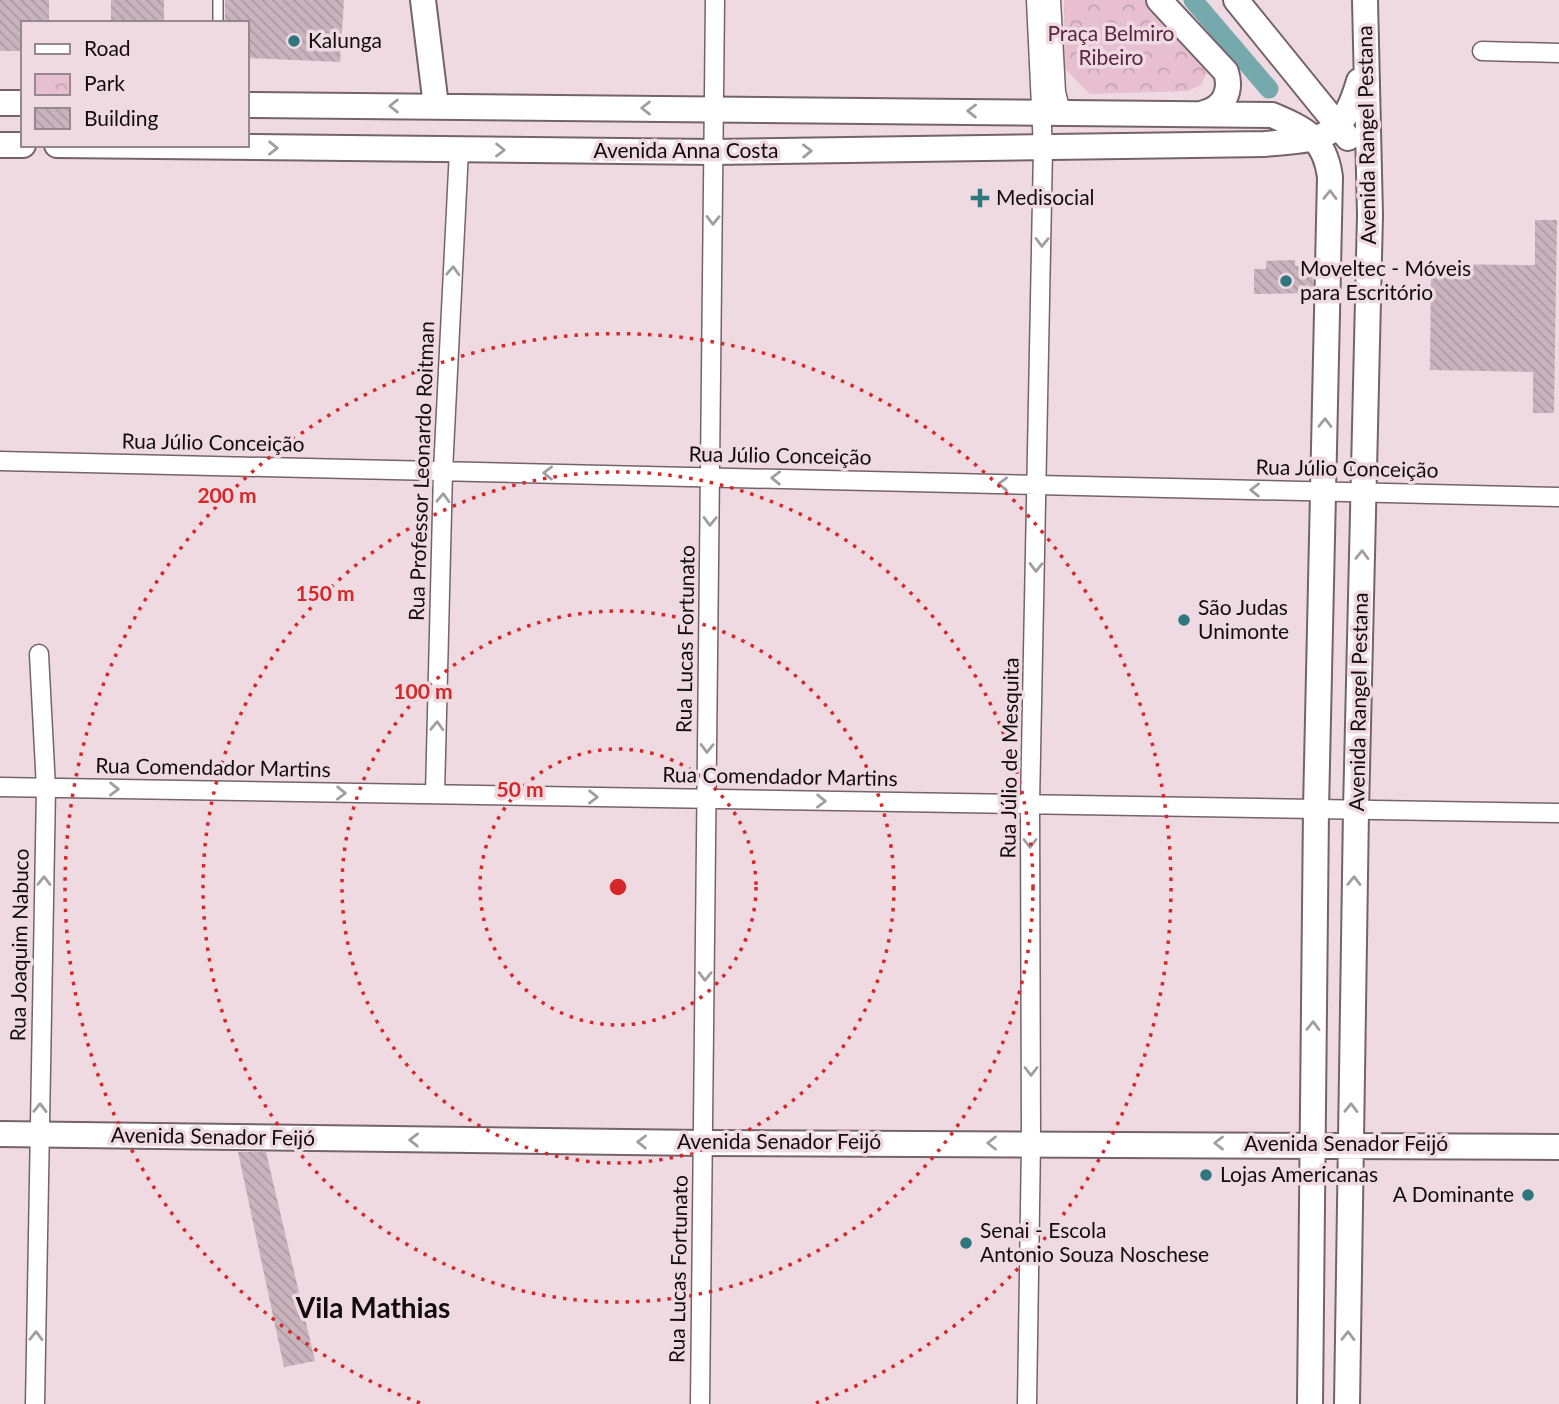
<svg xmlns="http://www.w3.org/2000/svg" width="1559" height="1404" font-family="Lato,sans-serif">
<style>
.park{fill:url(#park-crowns)}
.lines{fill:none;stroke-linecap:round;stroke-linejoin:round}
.canal{stroke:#75a9ae;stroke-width:19}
.building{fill:url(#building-back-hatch)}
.lane-casing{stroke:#75636b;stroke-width:12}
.street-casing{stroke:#75636b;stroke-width:21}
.secondary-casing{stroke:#75636b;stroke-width:28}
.lane{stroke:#fff;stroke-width:9}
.street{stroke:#fff;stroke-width:18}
.secondary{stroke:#fff;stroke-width:24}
.oneway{stroke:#a19e9f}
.ring{fill:none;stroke:#d62828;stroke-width:3.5;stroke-dasharray:3.5 7}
.poi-dot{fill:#2f777f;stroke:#efdae2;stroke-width:2.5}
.labels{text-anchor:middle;stroke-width:7;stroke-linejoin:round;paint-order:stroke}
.park-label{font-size:21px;fill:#5b2641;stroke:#efdae2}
.poi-label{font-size:21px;fill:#130c0f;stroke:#efdae2;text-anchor:start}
.street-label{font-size:21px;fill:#130c0f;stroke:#efdae2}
.district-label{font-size:28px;font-weight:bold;fill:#130c0f;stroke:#efdae2}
.centre{fill:#d62828;stroke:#efdae2;stroke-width:3.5}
.ring-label{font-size:21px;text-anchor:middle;font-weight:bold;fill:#d62828;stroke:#efdae2;stroke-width:7;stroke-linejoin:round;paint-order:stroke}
</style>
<defs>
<pattern id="park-crowns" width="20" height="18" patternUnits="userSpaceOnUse" patternTransform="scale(1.75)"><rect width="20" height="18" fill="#e7bfd0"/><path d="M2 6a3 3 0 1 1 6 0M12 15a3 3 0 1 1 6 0" fill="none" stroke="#c5a3b1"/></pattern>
<pattern id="building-back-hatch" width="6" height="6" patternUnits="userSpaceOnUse" patternTransform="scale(1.75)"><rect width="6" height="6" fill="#c9b4bd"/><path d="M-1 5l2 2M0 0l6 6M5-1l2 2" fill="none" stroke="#ac9aa1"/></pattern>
</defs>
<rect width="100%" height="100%" fill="#efdae2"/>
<path class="park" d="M1064 0H1146L1210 67 1201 85 1188 91 1090 94 1064 68Z"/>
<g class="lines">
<path class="canal" d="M1193 0 1269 89"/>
</g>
<path class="building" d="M0 0H49V23H23V51H0Z
M111 0H164V23H111Z
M225 0H344L340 62 247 58V23H225Z
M1535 220H1557L1554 413H1533V372L1430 370 1431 264 1535 265Z
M1295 260V266H1313V293L1254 294V269H1266V261Z
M238 1152H266L315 1361 284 1367Z"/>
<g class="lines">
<g class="lane-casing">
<path id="lane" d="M218 23V0"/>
</g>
<g class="street-casing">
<path id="street" d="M1051 0 1056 92 1061 112
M1482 51 1559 53
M0 461 1559 497
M0 787 1559 813
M435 794 443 471 459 150
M35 1404 46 788 39 654
M700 1404 715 0
M1027 1404 1031 1143 1030 804 1043 149 1036 0"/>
</g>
<g class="secondary-casing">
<path id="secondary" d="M423 0 436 106
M1159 0 1226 72C1232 91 1224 108 1204 113
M1236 0 1348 138
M0 103H23
M247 105 1272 115C1305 129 1325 138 1330 177L1316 809 1310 1404
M0 145H23
M57 145 714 152 1265 144C1323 138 1341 143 1359 81
M0 1134 703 1143 1559 1147
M1347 1404 1356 810 1370 215 1365 0"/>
</g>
<use href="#lane" class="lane"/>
<use href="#street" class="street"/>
<use href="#secondary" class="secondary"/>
</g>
<defs><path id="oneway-chevron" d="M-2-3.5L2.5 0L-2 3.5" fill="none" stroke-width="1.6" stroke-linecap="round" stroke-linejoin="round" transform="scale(1.75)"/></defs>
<g class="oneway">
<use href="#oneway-chevron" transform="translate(394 106) rotate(-180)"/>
<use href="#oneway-chevron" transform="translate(646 108) rotate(-180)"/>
<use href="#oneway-chevron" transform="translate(972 111) rotate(-179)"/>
<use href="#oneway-chevron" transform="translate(273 148) rotate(1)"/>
<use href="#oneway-chevron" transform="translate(500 150)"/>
<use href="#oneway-chevron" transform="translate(807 151) rotate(-1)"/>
<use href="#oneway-chevron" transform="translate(1330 195) rotate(-89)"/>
<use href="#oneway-chevron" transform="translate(713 220) rotate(91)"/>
<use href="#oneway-chevron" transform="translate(1042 242) rotate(91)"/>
<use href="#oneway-chevron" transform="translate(453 271) rotate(-87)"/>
<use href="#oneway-chevron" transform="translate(1325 423) rotate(-89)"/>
<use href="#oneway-chevron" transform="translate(548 473) rotate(-179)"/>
<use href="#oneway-chevron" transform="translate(776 478) rotate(-179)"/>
<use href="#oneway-chevron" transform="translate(1003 484) rotate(-179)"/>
<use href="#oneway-chevron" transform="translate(1255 490) rotate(-179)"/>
<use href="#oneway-chevron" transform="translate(443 498) rotate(-88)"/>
<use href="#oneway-chevron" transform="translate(710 521) rotate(91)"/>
<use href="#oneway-chevron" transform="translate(1362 555) rotate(-89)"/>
<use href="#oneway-chevron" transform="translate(1036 567) rotate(91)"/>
<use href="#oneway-chevron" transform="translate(437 726) rotate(-88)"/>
<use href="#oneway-chevron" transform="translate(707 748) rotate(91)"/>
<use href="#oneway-chevron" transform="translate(114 789) rotate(1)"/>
<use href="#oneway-chevron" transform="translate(341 793) rotate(1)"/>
<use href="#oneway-chevron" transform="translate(593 797) rotate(1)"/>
<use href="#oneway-chevron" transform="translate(821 801) rotate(1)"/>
<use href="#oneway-chevron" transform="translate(1030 843) rotate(90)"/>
<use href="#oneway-chevron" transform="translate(44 881) rotate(-89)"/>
<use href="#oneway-chevron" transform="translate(1354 881) rotate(-89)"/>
<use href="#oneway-chevron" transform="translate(705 976) rotate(91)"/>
<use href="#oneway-chevron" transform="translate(1313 1026) rotate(-89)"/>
<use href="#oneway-chevron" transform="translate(1031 1071) rotate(90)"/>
<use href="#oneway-chevron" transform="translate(40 1108) rotate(-89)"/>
<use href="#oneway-chevron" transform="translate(1351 1108) rotate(-89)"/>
<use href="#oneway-chevron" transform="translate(414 1140) rotate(-179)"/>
<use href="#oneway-chevron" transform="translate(642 1142) rotate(-179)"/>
<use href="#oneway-chevron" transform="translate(992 1143) rotate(-180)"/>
<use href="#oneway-chevron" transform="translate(1219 1143) rotate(-180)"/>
<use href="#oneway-chevron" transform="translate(36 1336) rotate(-89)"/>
<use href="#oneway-chevron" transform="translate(1348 1336) rotate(-89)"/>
</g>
<g class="ring">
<circle cx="618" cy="887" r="138"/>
<circle cx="618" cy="887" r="276"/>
<circle cx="618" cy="887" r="415"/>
<path d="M420 1403A553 553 0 1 1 816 1403"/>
</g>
<g class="poi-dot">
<circle cx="294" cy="41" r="7"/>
<path d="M976.5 187.5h7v7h7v7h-7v7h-7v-7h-7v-7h7z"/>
<circle cx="1286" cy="281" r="7"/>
<circle cx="1184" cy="620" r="7"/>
<circle cx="1206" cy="1175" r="7"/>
<circle cx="1528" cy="1195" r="7"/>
<circle cx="966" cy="1243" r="7"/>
</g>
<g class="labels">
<g class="park-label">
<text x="1111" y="41">Praça Belmiro<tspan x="1111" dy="24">Ribeiro</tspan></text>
</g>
<g class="poi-label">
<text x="308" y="48">Kalunga</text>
<text x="996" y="205">Medisocial</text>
<text x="1300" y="276">Moveltec - Móveis<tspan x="1300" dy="24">para Escritório</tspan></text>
<text x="1198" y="615">São Judas<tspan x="1198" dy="24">Unimonte</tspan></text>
<text x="1220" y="1182">Lojas Americanas</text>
<text x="1514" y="1202" text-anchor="end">A Dominante</text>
<text x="980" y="1238">Senai - Escola<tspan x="980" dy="24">Antonio Souza Noschese</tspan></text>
</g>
<g class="street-label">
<text transform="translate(1367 135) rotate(-91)" y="7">Avenida Rangel Pestana</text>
<text x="686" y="158">Avenida Anna Costa</text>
<text transform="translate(213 443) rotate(1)" y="7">Rua Júlio Conceição</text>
<text transform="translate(780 456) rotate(1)" y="7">Rua Júlio Conceição</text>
<text transform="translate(1347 469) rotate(1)" y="7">Rua Júlio Conceição</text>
<text transform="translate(422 471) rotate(-88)" y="7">Rua Professor Leonardo Roitman</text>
<text transform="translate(686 639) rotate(-89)" y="7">Rua Lucas Fortunato</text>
<text transform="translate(1359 702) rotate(-89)" y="7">Avenida Rangel Pestana</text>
<text transform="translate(1010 758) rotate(-89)" y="7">Rua Júlio de Mesquita</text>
<text transform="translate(213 768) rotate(1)" y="7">Rua Comendador Martins</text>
<text transform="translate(780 777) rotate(1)" y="7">Rua Comendador Martins</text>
<text transform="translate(20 945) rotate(-89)" y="7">Rua Joaquim Nabuco</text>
<text transform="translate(213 1137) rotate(1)" y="7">Avenida Senador Feijó</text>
<text x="779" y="1149">Avenida Senador Feijó</text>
<text x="1346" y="1151">Avenida Senador Feijó</text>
<text transform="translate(679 1269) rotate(-89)" y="7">Rua Lucas Fortunato</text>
</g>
<g class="district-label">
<text x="373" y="1318">Vila Mathias</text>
</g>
</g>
<circle cx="618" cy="887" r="10" class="centre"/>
<g class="ring-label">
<text x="227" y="503">200 m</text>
<text x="325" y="601">150 m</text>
<text x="423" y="699">100 m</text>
<text x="520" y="797">50 m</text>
</g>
<rect x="21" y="21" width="228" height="126" fill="#efdae2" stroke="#97888e" stroke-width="2"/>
<rect x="35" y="44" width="35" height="10" fill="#ffffff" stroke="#97888e" stroke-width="2"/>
<text x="84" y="56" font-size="21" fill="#130c0f">Road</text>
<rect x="35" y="74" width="35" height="21" fill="url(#park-crowns)" stroke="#97888e" stroke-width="2"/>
<text x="84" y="91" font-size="21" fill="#130c0f">Park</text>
<rect x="35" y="108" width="35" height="21" fill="url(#building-back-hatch)" stroke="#97888e" stroke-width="2"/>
<text x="84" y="126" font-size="21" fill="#130c0f">Building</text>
</svg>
